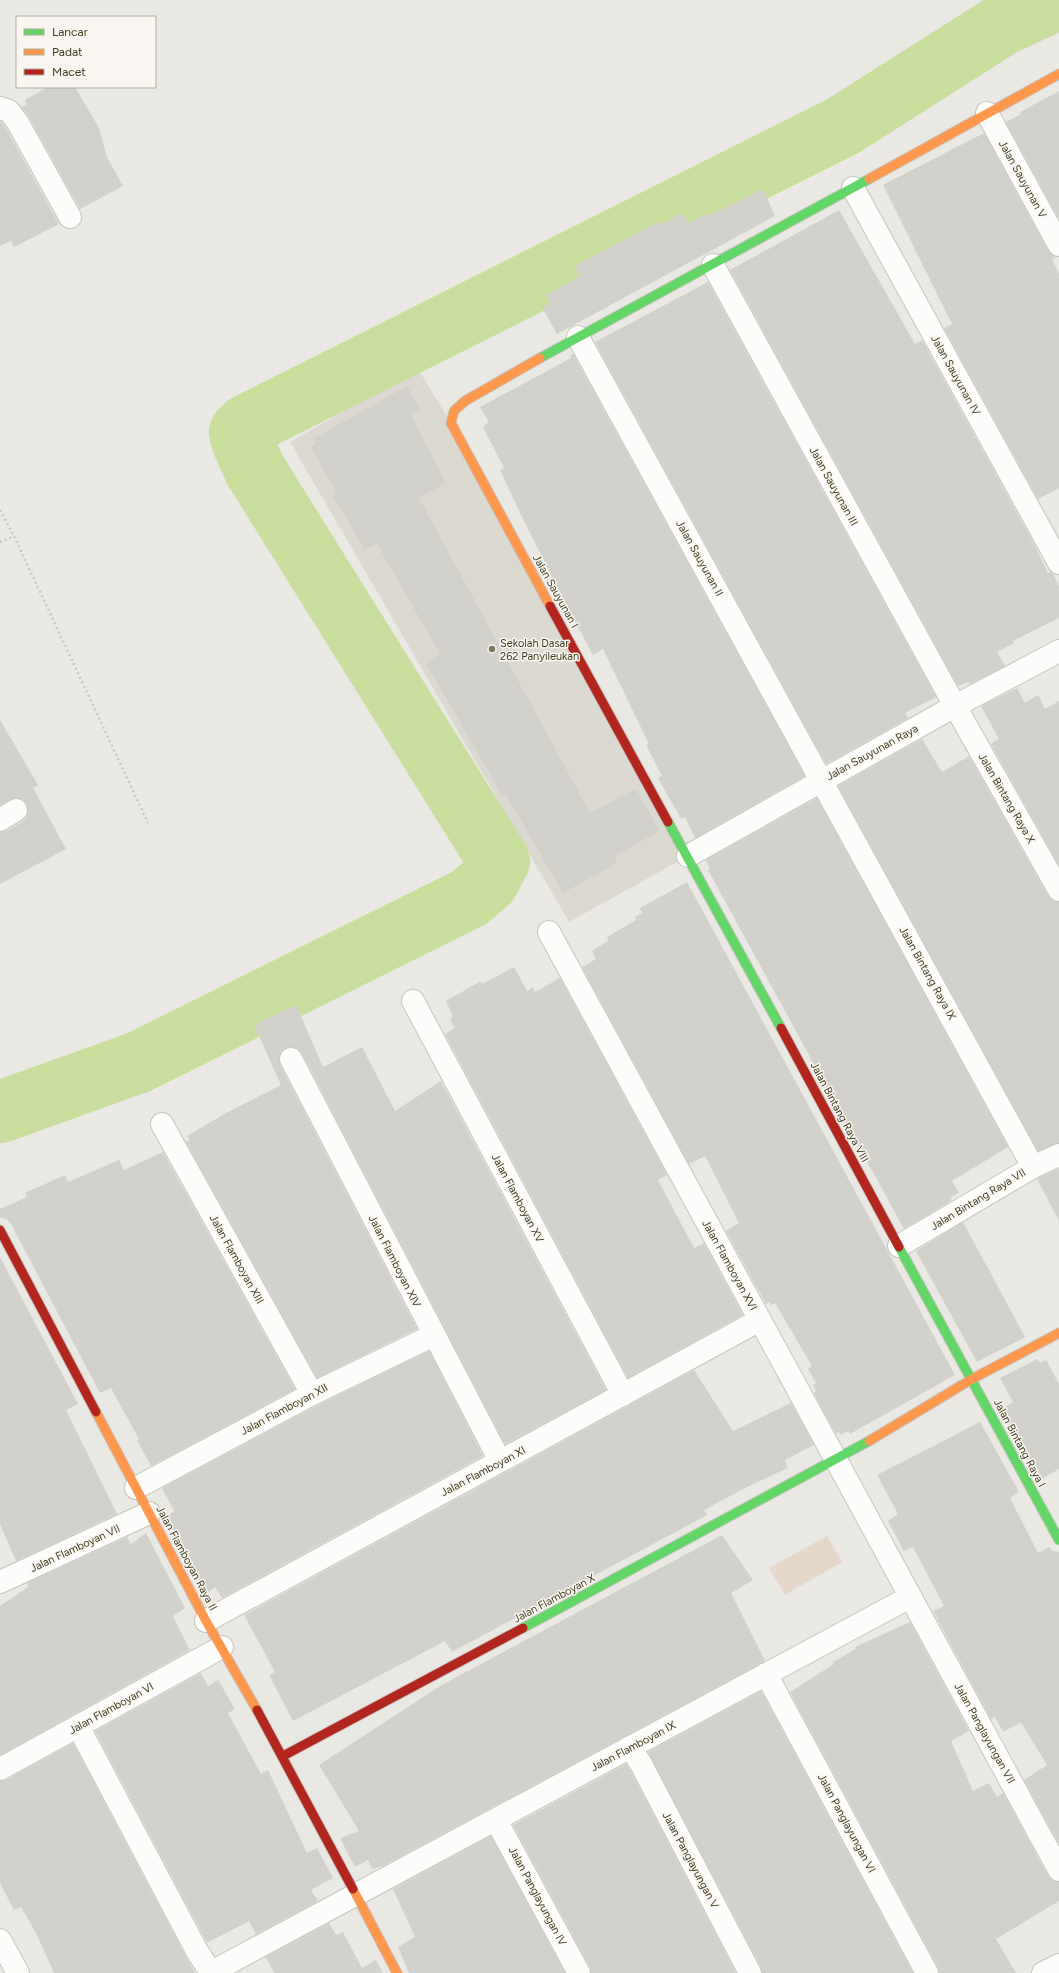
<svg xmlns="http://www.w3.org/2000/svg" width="1059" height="1973" font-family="Figtree,sans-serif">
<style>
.built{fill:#dcd9d0}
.green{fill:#e5d7ca}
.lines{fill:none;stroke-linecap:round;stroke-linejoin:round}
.river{stroke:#cade9e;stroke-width:62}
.building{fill:#d3d1cb}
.street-casing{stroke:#c6c4bf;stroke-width:24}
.fast-casing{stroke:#c6c4bd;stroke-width:11}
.slow-casing{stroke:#c6c4bd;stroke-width:11}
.jam-casing{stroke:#c6c4bd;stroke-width:11}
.path{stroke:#cac8c0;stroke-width:2.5;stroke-dasharray:2 3;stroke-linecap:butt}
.street{stroke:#fcfcfb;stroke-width:22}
.fast{stroke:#63d668;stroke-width:9}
.slow{stroke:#ff974d;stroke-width:9}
.jam{stroke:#b3261e;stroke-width:9}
.poi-dot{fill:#7c7864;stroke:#f9f6f1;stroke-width:1.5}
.labels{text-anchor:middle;stroke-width:3;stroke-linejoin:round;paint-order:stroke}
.street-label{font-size:11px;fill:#403c1f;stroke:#f9f6f1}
.poi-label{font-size:11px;fill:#403c1f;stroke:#f9f6f1;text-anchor:start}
</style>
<rect width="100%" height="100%" fill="#eae8e3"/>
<path class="built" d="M418 369 451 423 688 856 569 922 290 442Z"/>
<path class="green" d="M827 1536 842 1562 785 1595 769 1568Z"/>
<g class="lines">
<path class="river" d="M0 1112 139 1062 469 898 488 882 499 861 255 470 242 441 240 432 247 425 843 126 1002 25 1055 0"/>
</g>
<path class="building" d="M48 87H75L99 128 107 157 123 186 80 209 29 117 22 107 27 104 25 100Z
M1059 91V219L1006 122 1021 114 1020 112Z
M0 121 7 130 59 224 14 247 11 241 0 246Z
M984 133 1048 251 1056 257 1052 259 1059 274V488L1038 499 944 328 952 324 883 185Z
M763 189 775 216 557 334 542 307 550 303 546 295 580 276 575 266 658 222 659 225 683 213 688 223 707 214 708 216Z
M839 210 915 344 922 340 1034 544 1048 573 1051 572 1053 574 1059 587V618L1013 641 1014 643 997 652 1005 666 970 684 968 682 958 686 730 270Z
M708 282 936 697 905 713 908 718 826 764 595 342Z
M573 354 805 776 695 838 685 817 681 819 658 778 662 776 646 745 649 744 603 649 593 655 557 587 521 515 500 470 504 468 483 427 489 422 480 407 571 358 570 356Z
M407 386 420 410 411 415 446 483 419 498 590 813 636 789 659 831 615 856 617 863 563 893 505 793 502 795 426 663 440 654 377 544 365 550 332 494 336 492 311 447 316 444 313 439Z
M1017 688 1025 703 1038 695 1045 709 1059 701V865L991 744 999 739 981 706Z
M0 720 38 785 33 788 66 849 0 884V832L7 831 23 821 27 816 28 810 26 803 22 799 16 798 0 805Z
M922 739 942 772 969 756 1048 896 1053 901 1059 902V1143L1038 1151 838 786Z
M817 798 1008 1147 952 1181 959 1193 950 1198 952 1200 904 1229 708 870 710 869 706 860Z
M687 882 955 1375 850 1434 848 1431 841 1435 839 1432 836 1434 814 1393 816 1391 813 1385 816 1383 808 1369 812 1366 775 1303 771 1305 770 1302 766 1304 726 1231 739 1223 705 1156 689 1164 582 967 596 959 592 951 608 941 607 937 636 920 635 917 642 913 640 908Z
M514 967 527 991 533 987 535 992 560 978 667 1175 658 1180 694 1248 704 1243 743 1315 628 1378 445 1034 455 1028 450 1019 453 1016 446 1001 481 981 482 984Z
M296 1005 323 1067 362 1047 395 1111 441 1081 606 1390 505 1444 302 1053 297 1048 291 1047 285 1048 280 1053 279 1059 280 1065 417 1329 317 1378 186 1142 190 1140 187 1136 226 1113 281 1085 254 1025Z
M163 1152 295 1389 151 1466 137 1440 139 1439 111 1388 100 1393 11 1224 6 1219 0 1218V1209L27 1197 25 1193 65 1175 68 1182 119 1160 124 1170Z
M1059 1169V1221L1037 1179Z
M963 1222 1025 1337 977 1362 916 1251Z
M0 1257 78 1404 66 1410 117 1514 16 1561 0 1524Z
M429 1351 483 1456 222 1598 215 1587 206 1594 166 1518 174 1511 162 1488 318 1405Z
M1037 1359 1040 1363 1046 1360 1059 1384V1469L1040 1480 1002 1409 1013 1402 1000 1378Z
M694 1370 733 1431 791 1403 814 1445 785 1460 788 1468 747 1487 704 1510 707 1515 452 1652 445 1641 293 1721 269 1675 275 1672 244 1615Z
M980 1422 1019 1492 1010 1498 1038 1553 1049 1547 1053 1551 1059 1552V1844L1024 1780 1047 1765 1021 1722 1003 1732 995 1717 991 1719 933 1611 944 1606 913 1547 904 1551 888 1521 898 1514 877 1475Z
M146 1533 185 1608 173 1616 190 1650 0 1755V1606L28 1587 27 1583 127 1537 131 1544Z
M722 1535 753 1580 731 1593 765 1661 383 1866 372 1869 368 1860 355 1867 340 1838 359 1831 319 1765 440 1686Z
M910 1622 969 1731 951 1741 973 1791 989 1783 997 1797 1003 1793 1048 1876 1053 1881 1059 1882V1901L996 1939 1016 1973H939L938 1967 790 1692 834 1664 833 1662 856 1649 855 1647Z
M201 1673 208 1686 218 1680 235 1709 228 1713 261 1774 268 1770 307 1853 317 1848 333 1878 311 1890 318 1901 256 1934 249 1921 207 1943 95 1731Z
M761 1691 913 1973H762L761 1967 648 1752Z
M73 1743 186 1957 195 1973H54L36 1933 21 1907 14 1910 0 1883V1781L6 1780Z
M626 1764 630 1770 736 1973H591L590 1967 513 1825Z
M491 1836 565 1973H409L398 1947 415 1937 393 1889Z
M329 1923 336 1935 343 1932 362 1968 376 1960 383 1973H274L266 1957Z"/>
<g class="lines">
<g class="street-casing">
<path id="street" d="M0 108 9 111 18 123 70 217
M987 113 1059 245
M853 188 1059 563
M713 265 955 706 1059 890
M578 337 1033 1167
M0 820 16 810
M688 856 955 706 1059 651
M549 932 1059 1870
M413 1001 623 1395
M291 1059 500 1461
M162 1124 312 1394
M899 1246 1033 1167 1059 1155
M136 1488 312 1394 434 1335
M0 1582 149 1513
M206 1621 760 1320
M766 1674 927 1973
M78 1726 197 1951 211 1973
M630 1747 641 1764 750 1973
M0 1769 222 1647
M496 1820 579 1973
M0 1940 18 1973
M210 1973 910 1597
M1043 1973 1059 1965"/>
</g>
<g class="fast-casing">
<path id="fast" d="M540 358 869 179
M668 822 781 1028
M899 1247 1059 1540
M523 1628 869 1441"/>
</g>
<g class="slow-casing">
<path id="slow" d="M869 179 1059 74
M540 358 465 401 454 411 451 423 550 606
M96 1412 206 1621 257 1710
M869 1441 972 1379 1059 1333
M353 1889 397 1973"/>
</g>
<g class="jam-casing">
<path id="jam" d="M550 606 668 822
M781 1028 899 1247
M0 1230 96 1412
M257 1710 353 1889
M283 1756 523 1628"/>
</g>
<path class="path" d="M0 510 14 536 148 823
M0 542 14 536"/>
<use href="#street" class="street"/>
<use href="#fast" class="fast"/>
<use href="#slow" class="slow"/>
<use href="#jam" class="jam"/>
</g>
<circle class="poi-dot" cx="492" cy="649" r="4"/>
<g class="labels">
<g class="street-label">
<text transform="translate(1023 179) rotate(61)" y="4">Jalan Sauyunan V</text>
<text transform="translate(956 375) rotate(61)" y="4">Jalan Sauyunan IV</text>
<text transform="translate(834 486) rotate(61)" y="4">Jalan Sauyunan III</text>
<text transform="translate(700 558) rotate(61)" y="4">Jalan Sauyunan II</text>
<text transform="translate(556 591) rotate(61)" y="4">Jalan Sauyunan I</text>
<text transform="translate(872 752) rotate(-29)" y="4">Jalan Sauyunan Raya</text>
<text transform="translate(1007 798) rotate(60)" y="4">Jalan Bintang Raya X</text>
<text transform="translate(928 973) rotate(61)" y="4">Jalan Bintang Raya IX</text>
<text transform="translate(840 1112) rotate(62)" y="4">Jalan Bintang Raya VIII</text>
<text transform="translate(518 1198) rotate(62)" y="4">Jalan Flamboyan XV</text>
<text transform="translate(978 1199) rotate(-31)" y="4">Jalan Bintang Raya VII</text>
<text transform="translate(237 1259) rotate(61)" y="4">Jalan Flamboyan XIII</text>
<text transform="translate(395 1261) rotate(63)" y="4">Jalan Flamboyan XIV</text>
<text transform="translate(730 1265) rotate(61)" y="4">Jalan Flamboyan XVI</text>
<text transform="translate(284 1409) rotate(-28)" y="4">Jalan Flamboyan XII</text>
<text transform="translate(1020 1443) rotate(62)" y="4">Jalan Bintang Raya I</text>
<text transform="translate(483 1471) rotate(-28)" y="4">Jalan Flamboyan XI</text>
<text transform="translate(75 1548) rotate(-25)" y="4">Jalan Flamboyan VII</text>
<text transform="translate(187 1558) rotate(62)" y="4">Jalan Flamboyan Raya II</text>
<text transform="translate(554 1598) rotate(-28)" y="4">Jalan Flamboyan X</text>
<text transform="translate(111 1708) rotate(-29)" y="4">Jalan Flamboyan VI</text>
<text transform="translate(985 1733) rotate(61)" y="4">Jalan Panglayungan VII</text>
<text transform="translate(633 1746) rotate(-28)" y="4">Jalan Flamboyan IX</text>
<text transform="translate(847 1823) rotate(62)" y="4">Jalan Panglayungan VI</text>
<text transform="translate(691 1860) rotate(62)" y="4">Jalan Panglayungan V</text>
<text transform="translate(538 1896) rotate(62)" y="4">Jalan Panglayungan IV</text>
</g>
<g class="poi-label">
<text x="500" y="647">Sekolah Dasar<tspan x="500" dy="13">262 Panyileukan</tspan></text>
</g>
</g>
<rect x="16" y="16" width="140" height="72" fill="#f9f6f1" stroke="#afac9d"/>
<rect x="24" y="29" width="20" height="6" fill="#63d668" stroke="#afac9d"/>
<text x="52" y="36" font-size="12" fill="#403c1f">Lancar</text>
<rect x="24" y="49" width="20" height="6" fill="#ff974d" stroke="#afac9d"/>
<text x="52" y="56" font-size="12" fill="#403c1f">Padat</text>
<rect x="24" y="69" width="20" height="6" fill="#b3261e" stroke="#afac9d"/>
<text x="52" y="76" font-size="12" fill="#403c1f">Macet</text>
</svg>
